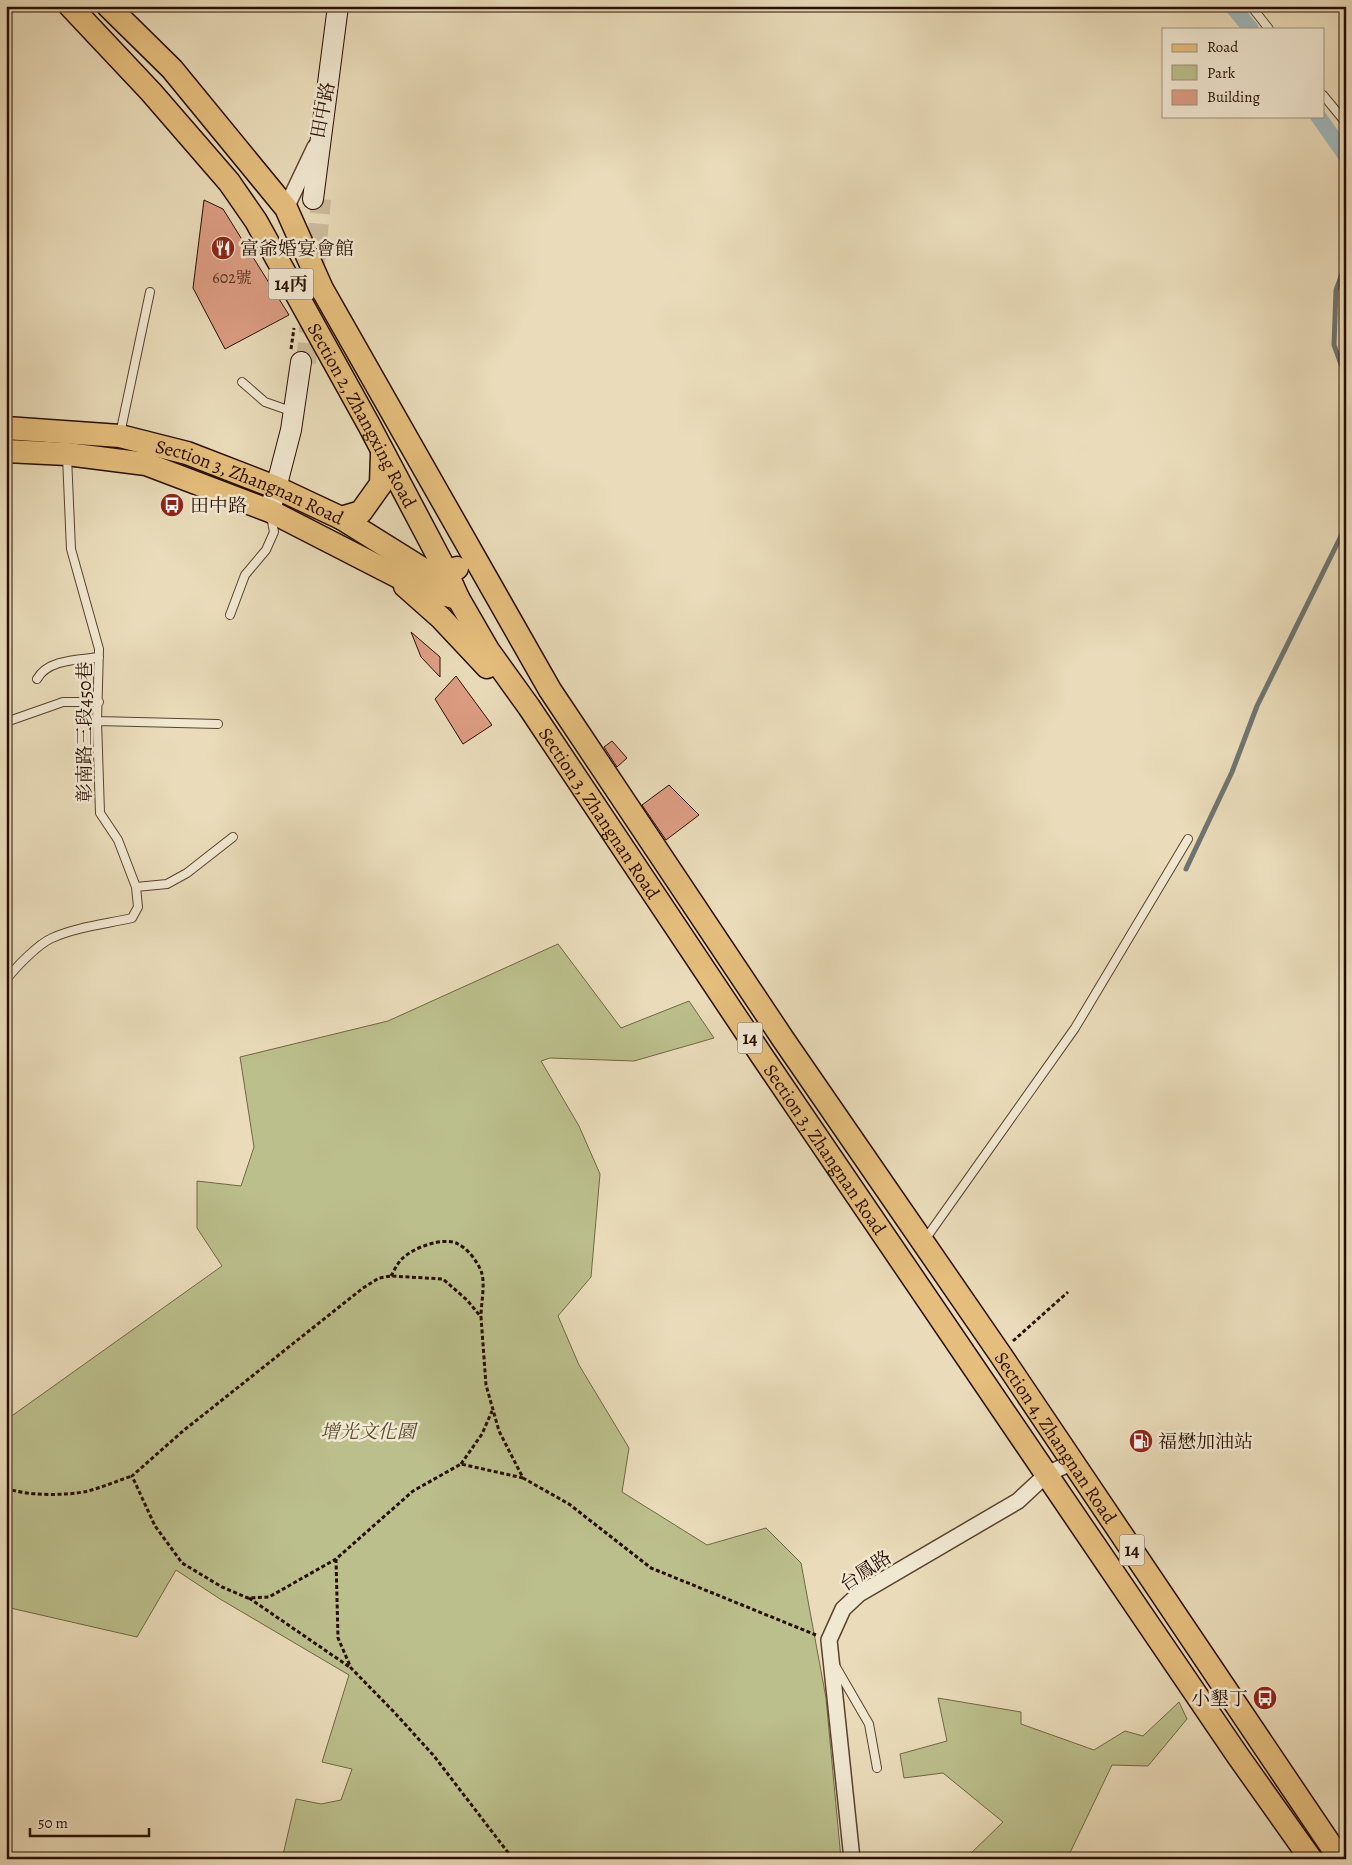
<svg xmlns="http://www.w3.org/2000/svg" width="1352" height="1865" font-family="Alegreya,'Noto Serif TC',serif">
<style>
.green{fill:#bbbf8c;stroke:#726646}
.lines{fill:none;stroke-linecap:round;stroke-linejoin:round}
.stream{stroke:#6f7471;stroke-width:5}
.canal{stroke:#9eb8bc;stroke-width:16}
.building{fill:#dd9d84;stroke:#290e00}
.secondary-tunnel{stroke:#cdbd9e;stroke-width:20;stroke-dasharray:20 10;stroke-linecap:butt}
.lane-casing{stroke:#59422e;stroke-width:10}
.street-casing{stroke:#59422e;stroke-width:18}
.secondary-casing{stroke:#290e00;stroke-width:22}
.primary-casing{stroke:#290e00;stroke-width:25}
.path{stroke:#290e00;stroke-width:3;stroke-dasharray:4 2.5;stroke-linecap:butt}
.lane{stroke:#f1e8d2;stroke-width:8}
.street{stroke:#f1e8d2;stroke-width:15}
.secondary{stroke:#f1e8d2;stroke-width:20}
.primary{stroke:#e5be7d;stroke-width:22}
.labels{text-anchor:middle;stroke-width:5;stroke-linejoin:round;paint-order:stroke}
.number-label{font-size:16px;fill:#563221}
.shield{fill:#f1e8d2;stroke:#654f3f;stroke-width:1}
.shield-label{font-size:18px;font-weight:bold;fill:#290e00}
.street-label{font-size:19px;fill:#290e00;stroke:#f1e8d2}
.poi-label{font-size:19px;fill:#290e00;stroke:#f1e8d2;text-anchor:start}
.park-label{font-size:19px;font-style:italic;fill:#5c4c31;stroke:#f1e8d2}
</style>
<rect width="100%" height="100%" fill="#eadcba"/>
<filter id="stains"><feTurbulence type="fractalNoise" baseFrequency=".004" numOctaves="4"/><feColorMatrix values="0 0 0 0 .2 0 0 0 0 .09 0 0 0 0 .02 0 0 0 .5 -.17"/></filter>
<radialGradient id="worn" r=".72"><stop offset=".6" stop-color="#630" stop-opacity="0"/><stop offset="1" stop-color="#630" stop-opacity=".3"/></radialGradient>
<path class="green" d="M558 944 621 1028 689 1001 714 1038 634 1061 550 1058 541 1061 579 1126 600 1174 591 1277 558 1316 579 1365 629 1448 622 1492 707 1545 766 1528 801 1563 826 1698 841 1859H282L296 1799 321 1804 341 1800 352 1769 322 1762 349 1675 220 1599 176 1570 137 1637 6 1607V1420L222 1266 197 1228V1181L241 1186 254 1147 240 1057 388 1021Z
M938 1698 1021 1712V1724L1094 1750 1125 1731 1143 1736 1179 1702 1187 1719 1148 1766 1112 1765 1067 1859H965L1003 1822 943 1773 904 1778 900 1754 947 1741Z"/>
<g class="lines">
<path class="stream" d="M1346 263 1336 290 1334 345 1346 378
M1186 869 1232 772 1257 706 1345 528 1346 521"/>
<path class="canal" d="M1232 6 1251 29
M1318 116 1346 156"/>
</g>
<path class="building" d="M204 200 223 209 289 315 225 349 193 288Z
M411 632 440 657V677L421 657Z
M456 676 492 725 463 744 435 699Z
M612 741 627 758 617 767 604 747Z
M669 785 699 815 666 840 642 805Z"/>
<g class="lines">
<path class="secondary-tunnel" d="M306 363 321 199"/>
<g class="lane-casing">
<path id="lane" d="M1251 6 1269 29
M1323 95 1346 123
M242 382 265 402 285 409 292 414
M120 434 150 292
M230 615 245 575 266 550 274 532 271 516
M37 679C48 659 79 660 99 657
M97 721 218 724
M6 722 63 702H99
M136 887 167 884 187 873 233 837
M6 980C15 968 38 944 52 938 76 927 106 924 132 918L138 907 136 887 118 840 100 813 97 721 99 649 71 549 67 457
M924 1241 1075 1028 1188 839
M836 1667 869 1724 877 1768"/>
</g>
<g class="street-casing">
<path id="street" d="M286 208 315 147
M852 1859 829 1640 843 1609 859 1594 1018 1501 1047 1474 1073 1462"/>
</g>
<g class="secondary-casing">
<path id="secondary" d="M313 199 338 6
M270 511 291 430 301 362"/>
</g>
<g class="primary-casing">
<g id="primary">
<path id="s1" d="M70 6 151 92 229 182 256 221 369 425 446 571 458 598 488 650 529 707 762 1056 1238 1756 1311 1859"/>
<path id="s2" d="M108 6 172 69 286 208 322 289 550 690 783 1039 1000 1354 1340 1859"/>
<path id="s3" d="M6 428 120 436 187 453 275 487 341 518 426 571H446L457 568"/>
<path d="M6 451 67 454 146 464 270 511 420 588 458 598"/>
<path d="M341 518 361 512 381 484 382 454"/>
<path d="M405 586 441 618 487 667"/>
</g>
</g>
<path class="path" d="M291 349 294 328
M391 1276C394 1271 397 1264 401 1260 411 1248 444 1236 458 1244 468 1249 479 1263 482 1274 485 1286 481 1304 481 1317
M1013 1341 1068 1292
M461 1464 482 1434 492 1411
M523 1478 461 1464 413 1491 336 1559 269 1597 248 1598 222 1587 182 1563 155 1526 132 1476 183 1431 363 1288 379 1278 391 1276 443 1279 467 1300 481 1317 486 1385 499 1431 523 1478 569 1504 651 1568 816 1635
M6 1488C25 1496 67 1496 88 1491 103 1487 117 1481 132 1476
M336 1559 338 1638 351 1668 394 1712 434 1756 513 1859
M249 1598 351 1668"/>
<use href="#lane" class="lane"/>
<use href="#street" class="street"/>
<use href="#secondary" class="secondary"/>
<use href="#primary" class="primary"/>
</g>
<defs>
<g id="restaurant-disc" transform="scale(1.25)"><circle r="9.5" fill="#8f2418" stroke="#f1e8d2"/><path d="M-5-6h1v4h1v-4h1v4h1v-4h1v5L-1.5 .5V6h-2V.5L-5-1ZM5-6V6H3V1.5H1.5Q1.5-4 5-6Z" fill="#fff"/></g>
<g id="bus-disc" transform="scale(1.25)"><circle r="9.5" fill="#8f2418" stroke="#f1e8d2"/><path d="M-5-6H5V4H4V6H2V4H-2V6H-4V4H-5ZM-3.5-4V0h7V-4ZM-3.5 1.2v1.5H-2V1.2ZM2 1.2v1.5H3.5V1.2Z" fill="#fff"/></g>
<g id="fuel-disc" transform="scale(1.25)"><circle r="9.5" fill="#8f2418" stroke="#f1e8d2"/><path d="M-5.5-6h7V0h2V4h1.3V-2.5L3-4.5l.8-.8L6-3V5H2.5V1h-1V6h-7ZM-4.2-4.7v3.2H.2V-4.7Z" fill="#fff"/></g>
</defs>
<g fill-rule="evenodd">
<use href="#restaurant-disc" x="223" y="248"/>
<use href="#bus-disc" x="172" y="505"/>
<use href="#fuel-disc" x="1141" y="1441"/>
<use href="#bus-disc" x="1265" y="1698"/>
</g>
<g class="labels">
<g class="number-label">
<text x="232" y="283">602號</text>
</g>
<g class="shield">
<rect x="268.5" y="268.5" width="45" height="31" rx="4"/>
<rect x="737.5" y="1022.5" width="25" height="31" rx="4"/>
<rect x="1119.5" y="1534.5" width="25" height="31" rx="4"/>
</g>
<g class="shield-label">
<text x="291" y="290">14丙</text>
<text x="750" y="1044">14</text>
<text x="1132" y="1556">14</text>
</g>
<g class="street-label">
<text transform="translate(322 110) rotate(-79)" y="7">田中路</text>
<text dy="7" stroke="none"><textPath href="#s1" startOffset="506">Section 2, Zhangxing Road</textPath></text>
<text dy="7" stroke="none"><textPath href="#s3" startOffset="252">Section 3, Zhangnan Road</textPath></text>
<text transform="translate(84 732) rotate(-90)" y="7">彰南路三段450巷</text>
<text dy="7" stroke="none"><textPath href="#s1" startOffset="970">Section 3, Zhangnan Road</textPath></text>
<text dy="7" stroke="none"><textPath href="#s1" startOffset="1375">Section 3, Zhangnan Road</textPath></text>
<text dy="7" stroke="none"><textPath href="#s2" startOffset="1722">Section 4, Zhangnan Road</textPath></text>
<text transform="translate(865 1570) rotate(-33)" y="7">台鳳路</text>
</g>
<g class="poi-label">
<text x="240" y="255">富爺婚宴會館</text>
<text x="190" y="512">田中路</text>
<text x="1158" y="1448">福懋加油站</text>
<text x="1248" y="1705" text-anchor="end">小墾丁</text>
</g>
<g class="park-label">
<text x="368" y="1438">增光文化園</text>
</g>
</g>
<rect width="1352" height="1865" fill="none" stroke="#eadcba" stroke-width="25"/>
<rect x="8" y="8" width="1337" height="1850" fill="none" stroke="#290e00" stroke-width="2.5"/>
<rect x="12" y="12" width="1327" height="1840" fill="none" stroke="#290e00"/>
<rect x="1162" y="28" width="162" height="90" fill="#f1e8d2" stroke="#a1917e"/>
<rect x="1172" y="44" width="25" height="8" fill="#e5be7d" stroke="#a1917e"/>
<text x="1207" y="52" font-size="15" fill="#290e00">Road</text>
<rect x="1172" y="65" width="25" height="15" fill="#bbbf8c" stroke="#a1917e"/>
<text x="1207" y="78" font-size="15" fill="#290e00">Park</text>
<rect x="1172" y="90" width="25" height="15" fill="#dd9d84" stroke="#a1917e"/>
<text x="1207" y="102" font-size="15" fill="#290e00">Building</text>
<path d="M30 1828v8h119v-8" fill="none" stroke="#290e00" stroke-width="2.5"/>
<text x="38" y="1828" font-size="15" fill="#290e00" stroke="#f1e8d2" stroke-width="4" paint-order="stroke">50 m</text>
<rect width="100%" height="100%" filter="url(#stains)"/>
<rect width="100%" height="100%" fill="url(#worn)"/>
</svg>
